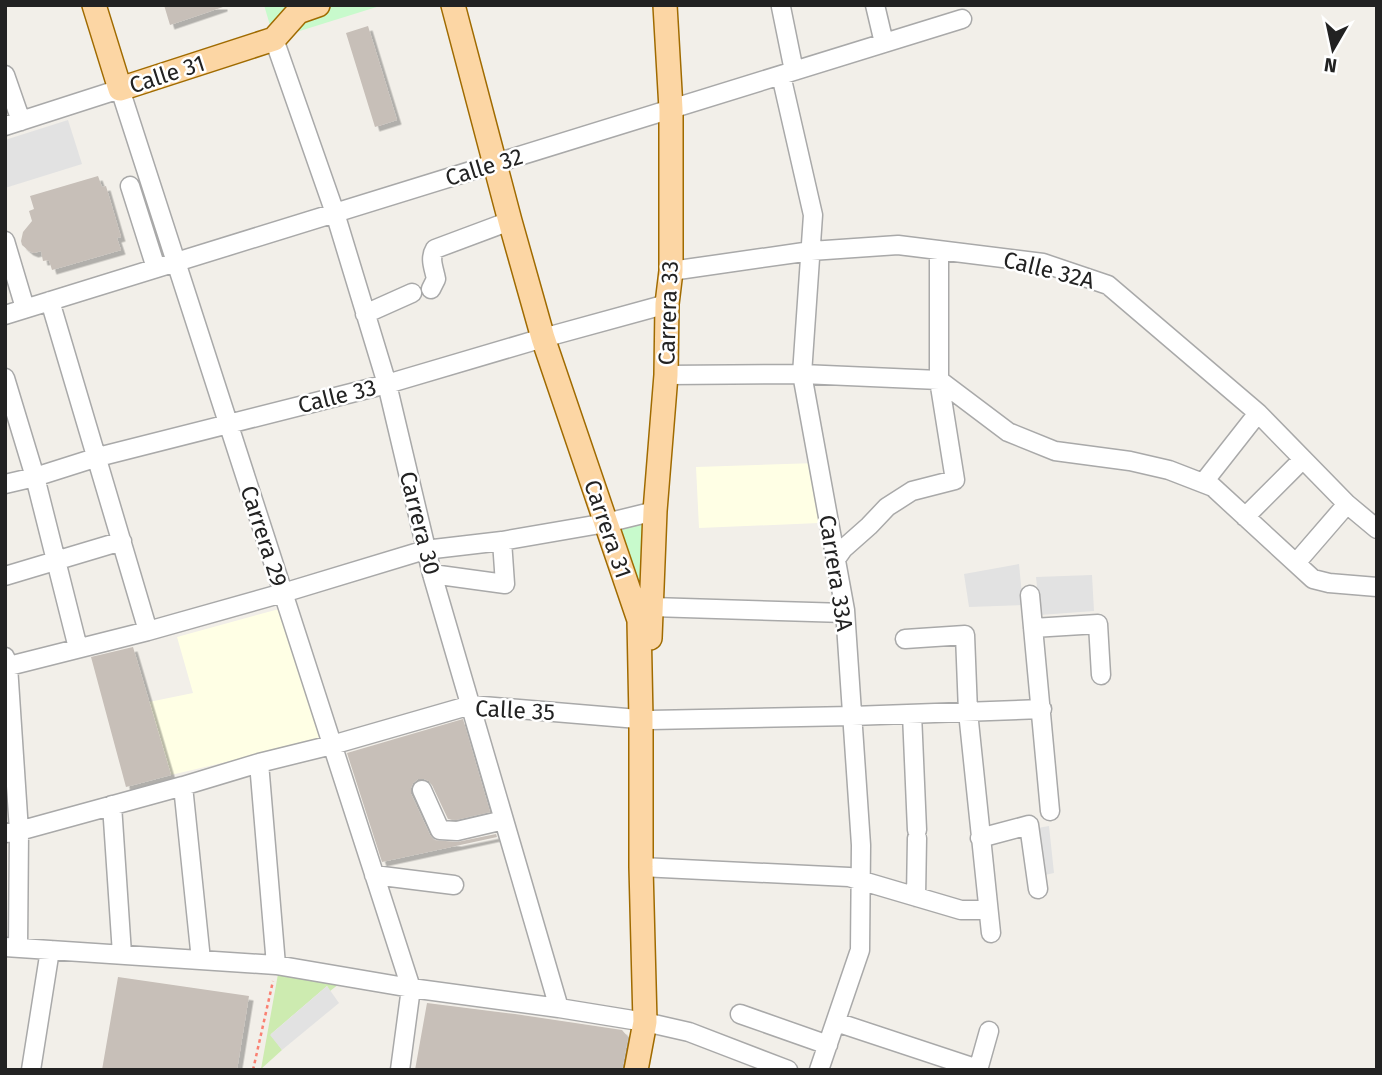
<svg xmlns="http://www.w3.org/2000/svg" width="1382" height="1075" font-family="'Fira Sans',sans-serif">
<style>
.education{fill:#ffffe5}
.grass{fill:#cdebb0}
.park{fill:#c8facc}
.parking{fill:#e2e2e2}
.building{fill:#c7bfb8;filter:url(#shadow)}
.lines{fill:none;stroke-linecap:round;stroke-linejoin:round}
.minor-casing{stroke:#a9a9a9;stroke-width:21}
.major-casing{stroke:#a06b00;stroke-width:26}
.path{stroke:#fa8072;stroke-width:2.5;stroke-dasharray:3.5 3.5;stroke-linecap:butt}
.minor{stroke:#fff;stroke-width:18}
.major{stroke:#fcd6a4;stroke-width:23}
.labels{text-anchor:middle;stroke-width:5;stroke-linejoin:round;paint-order:stroke}
.street-label{font-size:23px;fill:#222;stroke:#fff}
</style>
<defs>
<filter id="shadow"><feDropShadow dx="4.5" dy="4.5" stdDeviation="0" flood-color="#0004"/></filter>
</defs>
<rect width="100%" height="100%" fill="#f2efe9"/>
<path class="education" d="M817 463 819 523 699 528 696 467Z
M279 609 324 739 171 775 149 702 193 693 177 637Z"/>
<path class="grass" d="M278 974 339 984 330 991 327 986 271 1034 282 1050 261 1069Z"/>
<path class="park" d="M264 5H383L274 39Z
M646 522 641 600 615 531Z"/>
<path class="parking" d="M68 120 82 164 5 188V140Z
M1019 564 1023 605 969 607 964 574Z
M1092 575 1094 611 1040 615 1036 577Z
M1049 826 1054 873 1040 876 1032 829Z
M327 986 339 1003 282 1050 270 1035Z"/>
<path class="building" d="M164 5H223V7L170 25Z
M368 26 397 120 375 127 346 33Z
M98 176 102 187 106 186 121 237 117 238 121 250 52 270 49 260 43 261 41 251 34 253 29 251 22 245 21 241 23 232 32 221 29 211 34 209 30 196Z
M133 647 171 775 126 787 91 657Z
M463 719 490 812 456 820 448 819 432 785 429 781 424 779H418L413 783 411 788V794L430 835 434 840 457 842 496 834 497 837 382 862 347 753Z
M118 977 249 996 237 1070H102Z
M427 1003 515 1014 622 1030 628 1037 622 1070H415Z"/>
<g class="lines">
<g class="minor-casing">
<path id="minor" d="M875 5 884 43
M781 7 794 71
M274 39 335 213 387 384 432 574 559 1008
M5 75 21 121
M781 75 813 215 802 374 845 610 861 845 860 950 819 1070
M5 126 120 89 411 988 400 1070
M130 186 156 268
M5 241 25 308
M671 271 811 251 898 245 1043 263 1108 285 1258 413 1347 504 1377 529
M431 289 436 279C434 268 429 259 435 249L510 221
M50 301 148 631
M365 314 412 293
M5 315 962 19
M666 375 802 374 939 380
M5 378 35 477 78 648
M939 380 1008 432 1055 451 1130 461 1169 470 1213 487 1313 579 1329 583 1377 587
M1203 483 1258 413
M5 484 35 477 98 457 387 384 543 338 667 304
M1245 517 1303 459
M836 559 843 549 869 526 887 507 912 491 955 480 939 380V250
M1296 563 1347 504
M432 574 505 584 502 541
M5 576 122 541
M1030 595 1050 811
M652 607 845 613
M1033 628 1098 624 1101 675
M905 639 965 635 968 712 991 933
M5 657 8 666 19 831 18 948
M5 667 148 631 283 593 425 550 502 541 606 523 655 511
M912 714 917 830
M259 763 276 965
M183 786 201 960
M422 790 440 830 457 831 504 820
M112 805 122 954
M5 833 19 831 183 786 259 763 332 745 471 705 650 720 852 716 1042 709
M980 838 1029 825 1038 889
M641 867 849 877 961 910H988
M374 875 454 885
M916 897 917 838
M5 947 276 965 411 988 559 1008 645 1022 689 1032 788 1070
M740 1014 828 1045
M836 1022 978 1069
M31 1070 50 950
M978 1070 989 1031"/>
</g>
<g class="major-casing">
<path id="major" d="M94 5 120 89 274 39 298 12 318 5
M453 5 510 221 543 338 639 620 641 719V867L645 1022 636 1070
M650 638 655 511 666 375 667 304 671 271V109L665 5"/>
</g>
<path class="path" d="M253 1070 273 981"/>
<use href="#minor" class="minor"/>
<use href="#major" class="major"/>
</g>
<g class="labels">
<g class="street-label">
<text transform="translate(167 74) rotate(-18)" y="8">Calle 31</text>
<text transform="translate(484 167) rotate(-17)" y="8">Calle 32</text>
<text transform="translate(1049 270) rotate(14)" y="8">Calle 32A</text>
<text transform="translate(668 313) rotate(-88)" y="8">Carrera 33</text>
<text transform="translate(337 396) rotate(-14)" y="8">Calle 33</text>
<text transform="translate(420 523) rotate(76)" y="8">Carrera 30</text>
<text transform="translate(608 529) rotate(71)" y="8">Carrera 31</text>
<text transform="translate(264 536) rotate(72)" y="8">Carrera 29</text>
<text transform="translate(836 573) rotate(81)" y="8">Carrera 33A</text>
<text transform="translate(515 710) rotate(3)" y="8">Calle 35</text>
</g>
</g>
<rect width="1382" height="1075" fill="none" stroke="#222222" stroke-width="14"/>
<g transform="translate(1333 49) rotate(189)" stroke="#ffffff" stroke-width="5" paint-order="stroke">
<path d="M0-5L12 26L0 18L-12 26Z" fill="#222222"/>
<text y="-10" font-size="19" font-weight="bold" text-anchor="middle" fill="#222222">N</text>
</g>
</svg>
